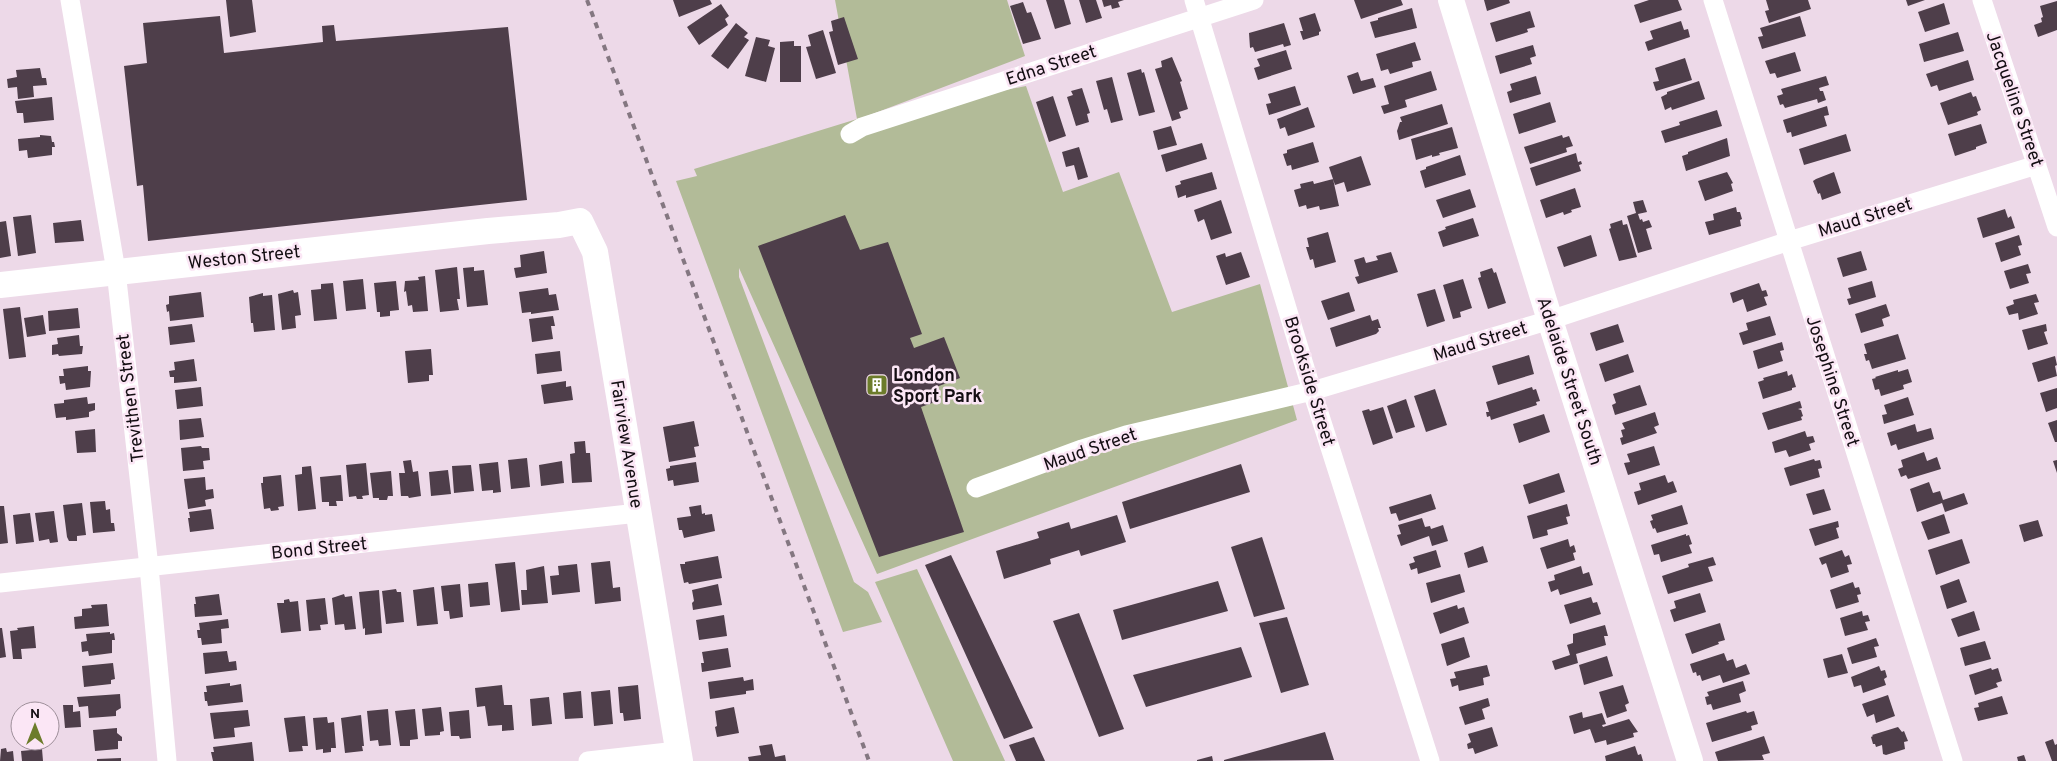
<svg xmlns="http://www.w3.org/2000/svg" width="2057" height="761" font-family="Overpass,sans-serif">
<style>
.green{fill:#b2bb98}
.building{fill:#4e3e4a}
.lines{fill:none;stroke-linecap:round;stroke-linejoin:round}
.street{stroke:#fff;stroke-width:19}
.secondary{stroke:#fff;stroke-width:26}
.rail{stroke:#847781;stroke-width:4;stroke-dasharray:6 6;stroke-linecap:butt}
.labels{text-anchor:middle;stroke-width:5;stroke-linejoin:round;paint-order:stroke}
.street-label{font-size:18px;fill:#130d12;stroke:#fbe6f5}
.poi-label{font-size:18px;font-weight:bold;fill:#130d12;stroke:#fbe6f5;text-anchor:start}
</style>
<rect width="100%" height="100%" fill="#edd9e8"/>
<path class="green" d="M835 0H1007L1025 56 862 118 1026 86 1063 192 1119 172 1172 312 1260 284 1297 420 877 574 739 268V277L854 582 868 592 882 622 843 632 676 181 697 176 694 169 857 119Z
M917 569 1005 761H953L875 582Z"/>
<path class="building" d="M226 0H252L256 32 230 37Z
M673 0H710L712 4 679 17Z
M1046 0H1064L1071 24 1055 29Z
M1079 0H1096L1102 18 1086 23Z
M1102 0H1124L1118 2 1120 7 1112 9 1111 5 1104 7Z
M1354 0H1401L1403 5 1361 19Z
M1484 0H1509L1510 3 1487 11Z
M1649 0H1678L1682 10 1640 23 1634 5Z
M1766 0H1808L1811 9 1769 23 1765 11 1769 10Z
M1906 0H1925L1908 6Z
M2057 1V30L2038 37 2034 25 2042 22 2041 18 2043 17 2040 6Z
M1023 2 1027 13 1031 12 1041 39 1023 44 1010 6Z
M1944 3 1950 24 1925 32 1918 12Z
M721 4 729 16 725 19 728 25 699 45 687 27Z
M1412 8 1417 28 1375 38 1370 22 1378 20V18Z
M1530 11 1535 27 1527 29 1528 32 1496 42 1490 23Z
M1315 13 1321 31 1319 32V35L1303 40 1300 31H1303L1299 18Z
M220 16 224 53 323 42 322 26 334 25 336 41 508 27 527 200 148 241 143 185 137 186 124 66 147 63 143 23Z
M1800 16 1806 36 1762 49 1758 37 1763 36 1760 28Z
M844 17 858 59 838 65 829 32 833 31 831 21Z
M1681 21 1684 30 1688 29 1690 37 1648 51 1645 42 1653 39 1650 31Z
M736 23 748 33 744 37 749 40 728 69 711 56Z
M1284 23 1291 45 1284 47 1283 44 1255 52 1253 47 1250 48 1249 33Z
M823 30 836 73 816 79 806 47 811 46 808 35Z
M1958 32 1964 51 1924 62 1919 44Z
M756 37 770 40 768 46 775 48 766 82 745 76Z
M794 41V46H801V82H780V42Z
M1415 42 1421 60 1412 62 1413 67 1390 74 1388 69 1381 71 1376 54Z
M1533 45 1536 56 1530 58 1532 64 1500 74 1495 56Z
M1286 50 1292 69 1258 80 1254 68 1260 66 1257 59Z
M1795 52 1801 71 1777 78 1775 73 1770 74 1765 61Z
M1172 57 1182 81 1180 82 1188 109 1179 112 1181 118 1172 121 1155 69 1162 67 1161 61Z
M1685 58 1692 80 1656 91 1653 82 1659 81 1655 68Z
M1968 60 1974 80 1939 91 1937 85 1931 87 1926 74Z
M40 68 42 78H46L47 85 33 86 34 97 18 99 17 87 8 88 7 79 17 77 16 70Z
M1141 69 1142 73 1144 72 1155 112 1139 116 1127 73Z
M1431 71 1437 90 1405 100 1407 107 1384 114 1381 106 1389 104 1384 86Z
M1358 72 1361 81 1373 78 1376 87 1353 94 1347 76Z
M1536 76 1541 94 1510 103 1507 92 1512 90 1510 84Z
M1826 76 1829 85 1819 88 1820 91H1823L1826 100 1818 103 1817 99 1785 108 1783 104 1780 105 1777 96 1783 94 1781 89Z
M1112 77 1123 120 1111 123 1107 109 1104 110 1096 81Z
M1699 81 1705 99 1672 110 1671 107 1665 110 1661 97 1667 94V92Z
M1295 86 1301 105 1269 115 1266 104 1271 103 1268 94Z
M1082 88 1090 113 1087 114 1089 122 1076 126 1067 97 1073 95 1071 91Z
M1971 92 1973 97 1976 96 1981 110 1977 112 1978 115 1948 125 1940 103Z
M1053 96 1066 136 1049 142 1036 102Z
M52 97 54 120 24 123 23 113H17L15 101Z
M1550 102 1556 122 1519 134 1513 114Z
M1442 104 1448 124 1399 140 1397 131 1400 122H1402L1400 117Z
M1827 106 1829 115 1824 116 1827 126 1792 137 1791 132 1787 133 1783 120Z
M1308 107 1315 127 1288 136 1285 127 1280 129 1277 119Z
M1717 110 1722 126 1665 143 1661 131 1680 125 1679 122Z
M1981 124 1987 143 1976 147V149L1955 156 1948 134Z
M1171 126 1177 145 1158 150 1153 131Z
M1452 127 1458 148 1439 153 1440 155 1432 157V155L1416 160 1411 139Z
M1846 134 1851 151 1804 165 1799 149Z
M40 135 51 136 52 142H54L55 147H52V155L28 158 27 150 19 151 18 139 40 137Z
M1562 135 1563 138 1569 136 1573 146 1566 148 1567 152 1530 164 1524 147Z
M1727 138 1730 156 1686 171 1682 156 1688 154V152Z
M1313 142 1319 162 1292 170 1291 165 1287 166 1283 154 1287 153V150Z
M1202 143 1207 159 1166 172 1161 155Z
M1079 147 1088 177 1078 180 1074 165 1066 167 1062 152Z
M1576 153 1578 162 1581 161 1582 164 1579 165 1581 171 1536 186 1530 168Z
M1460 155 1466 175 1425 188 1420 171 1426 169V167Z
M1361 156 1371 185 1347 192 1344 182 1335 185 1329 167Z
M1212 172 1217 189 1186 198V195L1178 198 1175 186 1181 184 1180 181Z
M1727 172 1733 183 1731 184 1733 191 1705 201 1698 181Z
M1834 172 1841 193 1822 200 1820 193 1818 194 1813 181 1816 179Z
M1333 179 1339 206 1320 210 1319 206 1307 209 1306 205 1299 207 1294 190 1301 188 1300 184 1313 181 1314 184Z
M1575 188 1581 207 1571 210 1572 212 1564 215 1563 212 1546 218 1540 200Z
M1470 189 1476 207 1443 218 1436 200Z
M1221 200 1232 233 1211 240 1204 219 1198 222 1194 210Z
M1643 200 1647 212 1638 214 1640 220 1642 219 1643 222 1649 220 1652 227 1646 229 1652 249 1638 253 1627 216 1636 213 1633 202Z
M1736 207 1737 212H1740L1742 219 1740 220 1741 226 1709 235 1705 222 1714 220 1713 214Z
M2005 209 2008 218 2011 216 2015 228 1983 238 1977 218Z
M31 215 36 253 18 256 13 217Z
M845 215 860 250 888 242 922 334 910 338 914 348 944 337 960 378 931 389 935 402 921 407 964 532 879 557 758 246Z
M1473 218 1479 236 1443 247 1438 232 1446 229 1445 227Z
M81 220 84 241 55 243 53 223Z
M1622 220 1623 225 1627 224 1637 257 1619 261 1609 229 1611 228 1610 224Z
M6 221 11 256 0 258V222Z
M1328 232 1336 262 1315 268 1313 259 1310 260 1306 247H1309L1307 238Z
M1591 235 1597 256 1564 267 1557 247Z
M2019 235 2022 245 2018 246 2021 255 2001 262 1995 243Z
M544 251 547 273 516 278 514 268 521 267 520 255Z
M1861 251 1867 270 1843 277 1837 258Z
M1241 252 1250 277 1226 285 1216 256 1225 253 1226 257Z
M1391 252 1398 272 1358 284 1355 277 1359 276 1354 260 1364 257 1366 263 1378 260 1376 256Z
M2028 264 2031 273 2026 274 2029 283 2010 289 2004 271Z
M457 267 460 299H457L459 310 440 312 435 270Z
M474 267V271L484 270 488 305 467 307 463 268Z
M1492 268 1494 273 1496 272 1506 303 1488 309 1478 278 1481 277 1480 272Z
M425 276 428 311 413 312 412 305 408 306 406 291 404 292 405 281 419 280 418 277Z
M363 279 366 309 346 311 343 281Z
M1463 279 1472 308 1460 312 1461 317 1453 319 1443 285Z
M396 281 399 310 390 311V316L380 317V312H377L374 283Z
M1872 281 1876 297 1849 305 1847 299 1851 298 1848 288Z
M333 283 337 319 314 321 311 290 321 289V284Z
M1759 283 1762 291 1766 290 1768 296 1764 297 1767 305 1747 312 1743 299 1733 303 1730 293Z
M548 288 549 295 556 294 559 310 531 314V312L522 313 519 292Z
M1435 289 1445 321 1427 327 1417 294Z
M293 290 294 293 298 292 301 315 295 316 296 328 282 330 278 294Z
M201 292 204 317 170 321 169 311 167 312 166 305 169 304V296Z
M1349 292 1355 311 1328 320 1321 301Z
M263 293V296L272 295 275 330 254 332 253 323H251L249 297Z
M2036 294 2039 302 2034 303 2038 314 2019 320 2018 313 2009 315 2006 307 2014 304 2013 300Z
M1886 304 1890 316 1882 319 1884 326 1861 333 1855 314Z
M20 307 26 357 9 359 3 309Z
M78 308 80 328 49 331 48 311Z
M43 315 46 334 27 337 24 318Z
M1370 315 1372 321 1378 319 1381 328H1378L1379 331 1376 334 1336 347 1330 328Z
M553 316 555 326H551L553 339 532 342 529 319Z
M1770 316 1776 335 1743 345 1739 333 1748 330 1746 323Z
M192 324 195 342 170 345 168 327Z
M1618 324 1624 342 1596 351 1590 333Z
M2046 324 2047 331 2044 332 2048 344 2028 350 2022 330Z
M1898 334 1906 359 1872 369 1869 360 1866 361 1864 354H1867L1864 344Z
M79 335 80 346H83L82 354 59 356 58 354 52 355V345L58 344 57 338Z
M1782 342 1784 350 1780 351 1783 361 1758 369 1753 351Z
M431 349 433 375H429V381L408 383 405 351Z
M560 351 562 371 537 374 535 354Z
M1628 354 1634 372 1605 382 1599 364Z
M1529 355 1534 374 1498 385 1492 366Z
M2055 356 2057 365 2055 366 2057 376 2038 382 2032 363Z
M194 359 197 381 174 383V377H170L169 371 175 370 174 362Z
M88 366V371H91L90 387 66 390 65 383 60 384 59 376H64L63 369Z
M1908 369 1912 382 1903 385 1904 389 1881 396 1879 389 1875 390 1872 379 1876 378 1875 377 1898 370V372Z
M1787 371 1788 376 1792 374 1796 387 1792 388V390L1763 399 1758 382 1764 380 1763 378Z
M566 381V387L571 386 573 400 544 404 541 385Z
M1640 385 1647 405 1615 415 1612 405 1616 403 1613 394Z
M201 387 203 406 177 409 175 390Z
M1532 387 1533 390 1536 389 1540 401 1536 402 1537 405 1491 420 1490 416 1487 417 1486 412H1489L1486 402Z
M2057 388V408L2046 412 2040 393Z
M1435 389 1447 425 1426 432 1414 396Z
M87 397 88 404 95 403V410L89 412V417L66 420V417L56 418 54 404 64 403V400Z
M1908 397 1914 415 1884 424 1882 415 1887 414 1884 405Z
M1406 399 1415 427 1396 433 1387 406Z
M1800 401 1802 408 1798 409 1801 410 1803 416 1801 417 1802 420 1768 430 1762 413Z
M1383 407 1393 438 1373 445 1362 411 1369 409 1370 411Z
M1655 412 1659 425 1654 427 1657 433 1622 445 1620 438 1623 437 1621 430 1625 429 1622 423Z
M1544 414 1550 432 1519 443 1513 424Z
M201 418 204 437 180 440 179 420Z
M2057 420V442H2055L2048 423Z
M694 421 699 446 694 447 696 457 669 462 663 427Z
M1915 424 1917 432 1931 428 1934 439 1898 450 1896 444 1891 446 1887 433Z
M95 429 96 452 77 453 75 431Z
M1805 431 1807 437 1813 436 1815 442 1809 444 1811 450 1789 457 1786 450 1775 453 1772 442Z
M585 441 586 453H590L592 482 572 483 570 454 575 453 574 442Z
M201 446 202 448H209L210 460 203 461 204 469 183 471 181 448Z
M1654 446 1660 465 1628 475 1624 463 1630 462 1627 454Z
M1924 452 1927 461 1937 457 1941 469 1908 479 1906 475 1901 477 1898 469 1903 467 1901 460Z
M527 458 530 487 511 489 508 460Z
M1814 459 1815 461 1820 460 1822 468 1818 469 1820 477 1790 486 1784 468Z
M411 460 413 472 418 471 421 496 409 498 408 496H401L399 473H405L403 461Z
M2057 460V473L2053 461Z
M562 461 564 483 541 486 539 465Z
M498 462 501 492 493 493V490L482 491 479 464Z
M696 462 699 482 674 486 673 480 668 481 666 469 670 468V466Z
M366 463 369 495 362 496 363 499H357L356 496 349 497 346 465Z
M1241 464 1250 492 1130 529 1122 502Z
M471 465 474 491 454 493 452 466Z
M311 466 316 509 298 511 295 475 302 474V467Z
M448 470 451 494 431 496 429 472Z
M391 471 393 496H388L387 500H379V498H373L370 473Z
M1559 473 1565 492 1529 504 1523 485Z
M281 475 284 506 278 507 279 510 271 511 270 508 264 509 261 483H263V477Z
M341 475 343 501H336L337 506H329V502H322L320 477Z
M1665 475 1668 483 1673 481 1677 492 1638 505 1634 492 1641 490 1639 483Z
M205 477 206 490 213 489 214 498 205 500 206 506 188 509 184 479Z
M1929 482 1933 493 1940 491 1943 500 1964 493 1968 504 1945 512 1942 503 1917 512 1910 489Z
M1824 489 1831 510 1813 515 1806 494Z
M1431 494 1436 509 1399 521 1396 513 1391 514 1389 507Z
M105 501 106 510 110 509 111 523H114L115 531 93 533 90 502Z
M82 503 86 535 77 536V541H69L67 537 63 505Z
M1567 504 1570 516 1566 517 1568 524 1547 530 1548 535 1533 539 1527 516Z
M701 505 702 514 705 513V515L712 514 715 531 684 538 682 530H679L677 518 691 516 689 507Z
M1682 505 1688 524 1657 533 1655 528 1653 529 1650 521 1653 520 1651 515Z
M0 506H4L8 543 0 544Z
M211 509 214 529 190 532 188 518H190L189 512Z
M54 511 58 542 50 543 49 539 39 541 35 513Z
M30 513 34 542 16 544 13 515Z
M1944 514 1950 533 1928 540 1921 522Z
M1117 515 1126 542 1081 556 1079 550 1050 559 1051 564 1004 579 996 551 1039 538 1037 532 1069 522 1071 529Z
M1422 518 1425 527 1430 526 1431 529 1443 525 1448 541 1432 546 1429 536 1401 546 1397 535 1401 534 1398 525Z
M2038 520 2043 536 2024 542 2019 525Z
M1838 521 1839 527 1836 528 1839 538 1815 546 1809 529Z
M1686 534V536L1689 535 1692 544 1689 545 1692 553 1661 562 1659 554 1654 555 1651 545Z
M1262 537 1285 609 1254 617 1231 547Z
M1568 539 1570 547 1574 545 1576 552 1573 553 1575 560 1547 569 1540 548Z
M1962 539 1970 563 1936 575 1928 550Z
M1483 546 1488 562 1468 568 1464 553Z
M1436 550 1441 567 1418 574 1417 568 1411 570 1409 564 1415 562 1413 557Z
M1842 550 1845 557 1849 555 1852 564 1847 565 1849 572 1831 578 1826 563 1822 565 1819 558Z
M951 555 1033 728 1004 739 925 565Z
M718 556 722 578 689 584 688 582 684 583 680 564H685V562Z
M1713 557 1716 565 1708 567 1713 581 1668 594 1662 576 1689 567 1688 564Z
M610 561 613 588 620 587 621 601 595 604 591 563Z
M515 562 520 610 501 612 495 564Z
M577 564 580 592 552 595 550 576 559 575 558 566Z
M544 566 548 603 522 605 521 590H527L526 570Z
M1581 566 1583 574 1589 572 1593 585 1560 595 1558 589 1551 592 1548 582 1555 580 1554 575Z
M1460 574 1465 592 1431 603 1426 583Z
M1959 579 1967 602 1947 609 1940 586Z
M1218 581 1228 611 1122 640 1113 610Z
M488 582 490 605 470 607 468 584Z
M1853 582 1855 588 1859 587 1861 594 1857 595 1859 602 1836 609 1830 590Z
M460 584 463 617 450 619 449 611H444L441 586Z
M718 584 722 605 693 610 692 603 694 601 692 590Z
M434 587 438 624 417 626 413 590Z
M396 589 397 592H401L404 622 386 624 382 591Z
M379 590 382 633 365 635V628L363 629 359 592Z
M1700 593 1706 612 1674 622 1670 610 1676 608 1674 601Z
M219 594 222 615 195 617 194 604H196L195 597Z
M344 594 345 597 352 596 356 629 345 630 344 624 335 625 332 598Z
M1591 597 1593 603 1597 602 1601 614 1570 624 1564 605Z
M325 598 328 624 320 625 321 630 309 631 306 600Z
M289 599 290 602 298 601 301 631 281 633 277 603H284V600Z
M107 604 109 626 75 629 74 617 82 616V609L92 608 91 605Z
M1457 605 1458 609 1464 607 1469 623 1440 634 1433 613Z
M1862 611 1863 616 1868 615 1870 621 1865 622 1868 630 1845 636 1840 618Z
M1974 611 1980 630 1958 637 1951 619Z
M1079 613 1124 729 1099 737 1053 621Z
M724 615 727 636 699 640 696 620Z
M1287 617 1309 685 1281 693 1259 623Z
M228 619 229 628 221 629 222 643 202 645 201 638H198L197 630H200L199 623Z
M1720 623 1725 640 1718 642 1719 644 1692 654 1685 634Z
M1605 625 1608 636H1604L1606 645 1576 654 1578 663 1555 670 1552 661 1570 655 1567 645 1573 643V634Z
M34 626 36 648 21 649 22 659H13L10 631 18 630 17 628Z
M0 628H2L6 657 0 658Z
M110 632V634L114 633 115 640H112V653L89 656 88 651 82 652 81 642 87 641 86 634Z
M1464 637 1470 657 1447 666 1441 644Z
M1876 638 1879 646 1874 647 1877 657 1852 664 1847 648Z
M1985 641 1991 659 1965 666 1960 648Z
M1241 647 1252 677 1146 707 1133 675Z
M728 648 731 667 702 672 701 663H704L702 652Z
M227 651 229 662 236 661 237 670 205 674 203 653Z
M1724 653 1727 661 1733 659 1736 668 1746 664 1750 674 1723 683 1720 675 1702 681 1700 675 1697 676 1696 672 1693 673 1690 664Z
M1842 654 1848 673 1828 678 1823 659Z
M1607 656 1613 676 1584 685 1579 665Z
M113 663 115 679 111 680V684L84 687 82 666Z
M1487 665 1490 676 1483 678 1484 685 1459 691 1458 685 1452 687 1450 679 1456 678 1454 672Z
M1879 666 1881 671 1885 670 1887 677 1884 679 1886 685 1863 693 1861 685 1854 687 1851 677Z
M1991 668 1992 670 1998 668 2002 681 1996 683 1998 687 1975 695 1969 675Z
M743 677 744 681 753 679 754 690 746 691V694L710 699 708 682Z
M1743 681 1746 691 1739 694 1741 702 1713 710 1711 704 1707 705 1705 697 1709 696 1707 692Z
M230 683V686L241 684 243 702 208 706 207 701H205L204 692H207L206 686Z
M502 685 504 705H512L514 730 502 731V725L488 726 485 706 477 707 475 688Z
M638 685 641 719 624 721 623 713H620L618 687Z
M1623 685 1629 703 1625 705 1627 711 1607 718 1599 692Z
M610 690 613 724 594 726 591 692Z
M581 691 583 718 565 719 563 693Z
M120 694 121 708 116 711V716L89 718 88 706 79 707 77 697Z
M1888 695 1895 716 1876 723 1874 714 1867 717 1862 704Z
M2002 696 2008 714 1978 721 1974 708 1979 707 1978 703Z
M549 697 552 724 532 726 530 699Z
M1488 698 1490 706 1482 709 1485 719 1465 725 1459 707Z
M63 705H73V712L80 711 81 727 65 728Z
M441 707 444 731 440 732V735L425 736 422 709Z
M734 707 739 733 717 737 715 727 717 726 715 711Z
M388 709 391 745 379 746 378 740 370 741 367 711Z
M415 709 418 739 410 740V746H400L395 711Z
M248 710 250 726 234 728 235 737 214 739 210 713Z
M469 710 471 738 460 739 459 736H451L449 712Z
M1746 711 1747 713 1754 711 1758 724 1751 726 1752 730 1712 742 1706 723Z
M1582 712 1583 718 1602 713 1606 724 1602 725 1603 727 1629 719 1638 732 1633 733 1634 737 1607 745 1606 740 1595 743 1590 729 1574 734 1569 716Z
M361 715 364 746H362L363 751 345 753 341 718Z
M305 716 308 746H302L303 751 289 752 284 718Z
M327 717 328 723 334 722 336 748H331V752L323 753V749L316 750 313 718Z
M1492 727 1498 746 1475 754 1473 748 1468 749 1467 744 1471 742 1468 734Z
M1898 727 1902 732 1904 731 1908 741 1904 742 1905 749 1886 755 1883 754 1882 745 1876 747 1875 744H1873L1871 737 1873 736 1872 735Z
M117 728V733L122 737V741H118V749L95 751 93 730Z
M1325 732 1334 760 1224 761V760Z
M1764 736 1770 753 1762 755 1764 760 1718 761 1715 752Z
M1034 737 1045 761H1016L1009 745Z
M2053 739 2055 745 2057 744V761H2052L2045 742Z
M252 742 254 761H213L211 752H214L213 747Z
M772 744 775 757 785 755 786 761H749L748 757 761 755 759 746Z
M1635 746 1638 755 1641 754 1643 761H1606L1605 756Z
M6 748 7 752 13 751 14 761H0L1 749Z
M42 749 43 761H22L21 751Z
M2024 755 2026 761H2018L2017 757Z
M1212 756 1213 761H1197V760Z
M121 758V761H97V759Z"/>
<g class="lines">
<path class="street" d="M70 0 116 271 149 567 167 761
M1194 0 1312 391 1430 761
M1713 0 1953 761
M1982 0 2057 227
M850 134 862 127 1254 0
M976 488 1082 449 1126 435 1312 391 1550 320 1789 241 2037 165
M0 583 638 513
M588 761 677 751"/>
<path class="secondary" d="M1451 0 1550 320 1690 761
M0 285 488 231 559 225 580 221 595 252 680 761"/>
<path class="rail" d="M587 0 869 761"/>
</g>
<defs>
<g id="building-square" transform="scale(1.125)"><rect x="-9" y="-9" width="18" height="18" rx="4" fill="#6c7c2b" stroke="#fbe6f5"/><path d="M-4-6H4V6H1V3H-1V6H-4ZM-2.5-4.3h1.7v1.8h-1.7ZM.8-4.3h1.7v1.8H.8ZM-2.5-1h1.7V.8h-1.7ZM.8-1h1.7V.8H.8Z" fill="#fff"/></g>
</defs>
<g fill-rule="evenodd">
<use href="#building-square" x="877" y="385"/>
</g>
<g class="labels">
<g class="street-label">
<text transform="translate(1051 65) rotate(-18)" y="6">Edna Street</text>
<text transform="translate(2015 99) rotate(71)" y="6">Jacqueline Street</text>
<text transform="translate(1865 217) rotate(-17)" y="6">Maud Street</text>
<text transform="translate(244 257) rotate(-6)" y="6">Weston Street</text>
<text transform="translate(1480 341) rotate(-17)" y="6">Maud Street</text>
<text transform="translate(1310 381) rotate(73)" y="6">Brookside Street</text>
<text transform="translate(1570 381) rotate(72)" y="6">Adelaide Street South</text>
<text transform="translate(1833 381) rotate(72)" y="6">Josephine Street</text>
<text transform="translate(130 398) rotate(-97)" y="6">Trevithen Street</text>
<text transform="translate(627 444) rotate(81)" y="6">Fairview Avenue</text>
<text transform="translate(1090 449) rotate(-19)" y="6">Maud Street</text>
<text transform="translate(319 548) rotate(-6)" y="6">Bond Street</text>
</g>
<g class="poi-label">
<text x="893" y="381">London<tspan x="893" dy="21">Sport Park</tspan></text>
</g>
</g>
<g transform="translate(35 726)"><circle r="24" fill="#fbe6f5" stroke="#9e8f9a"/>
<path d="M0-4L9 19L0 12L-9 19Z" fill="#6c7c2b"/>
<text y="-8" font-size="14" font-weight="bold" text-anchor="middle" fill="#130d12">N</text>
</g>
</svg>
